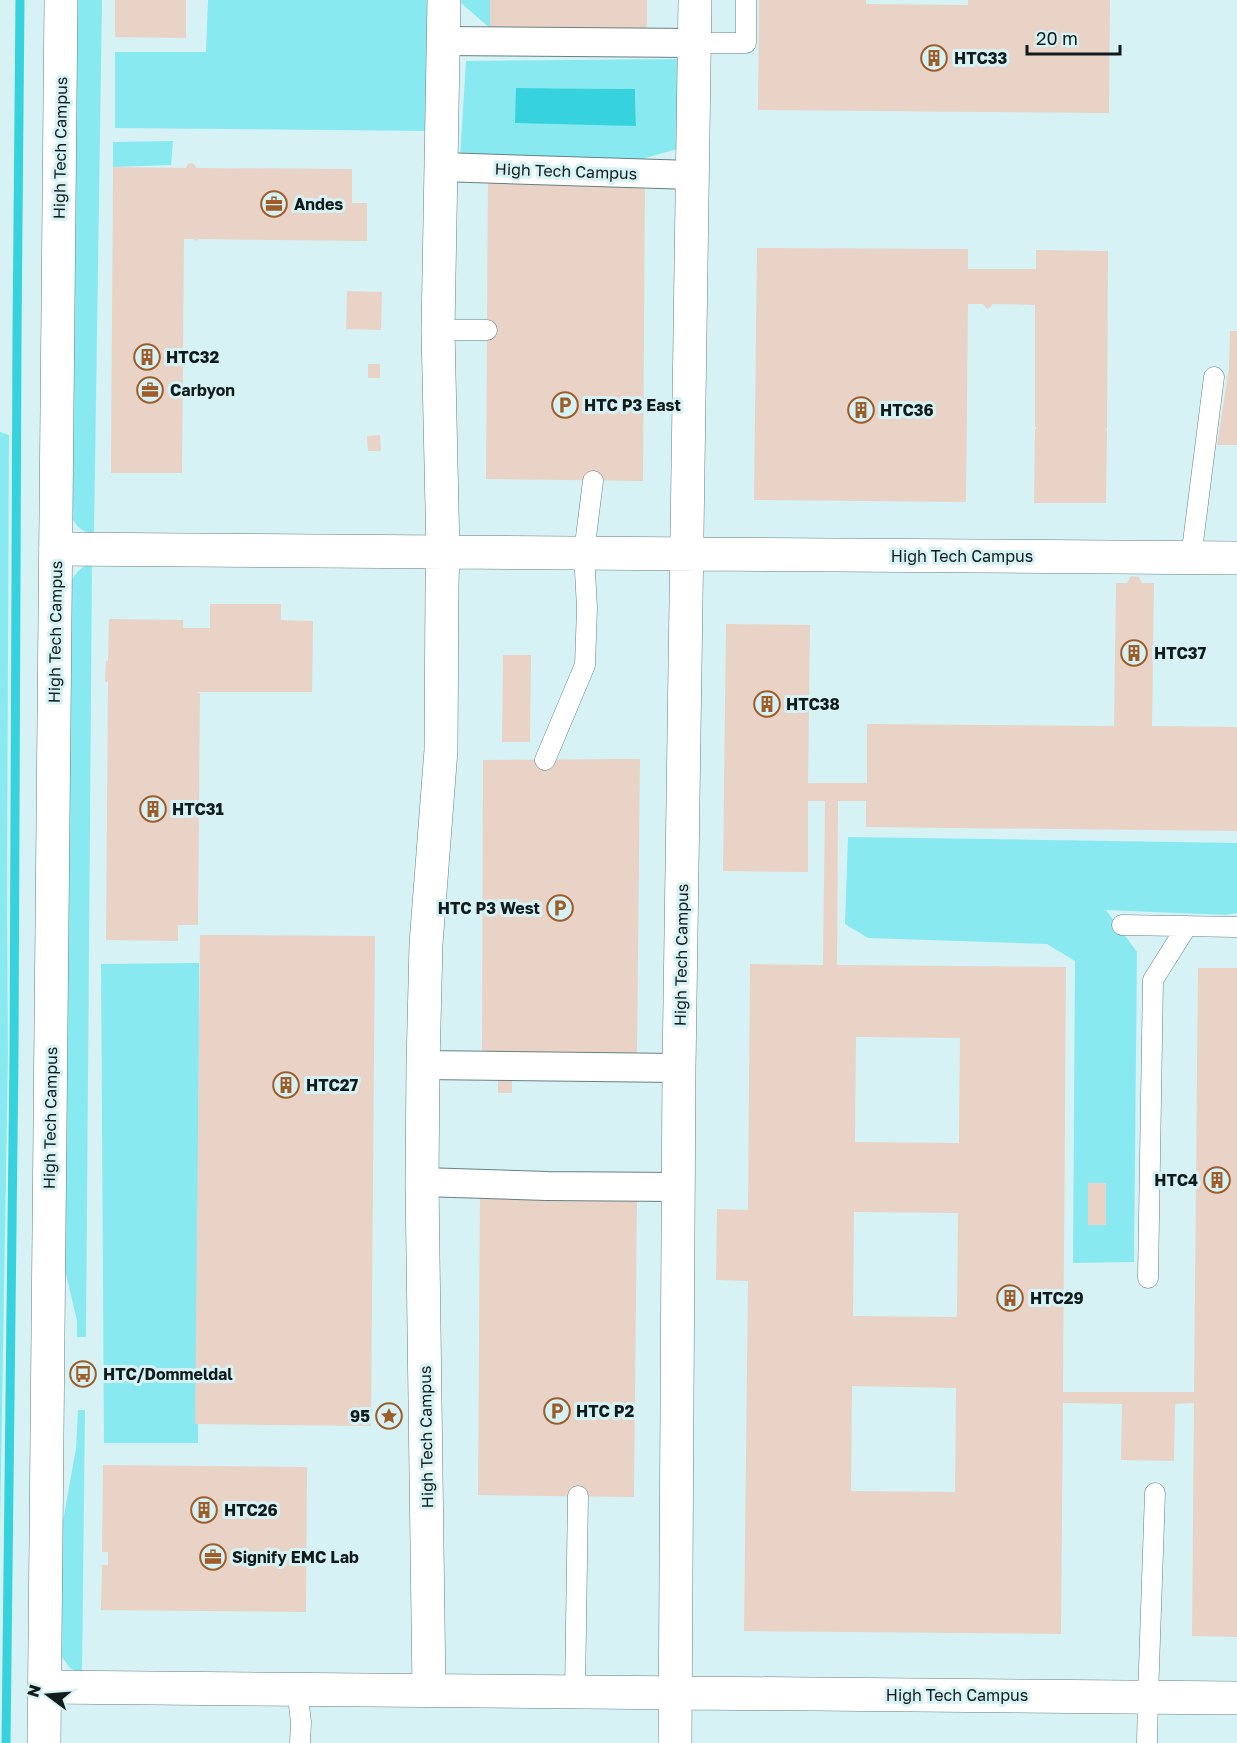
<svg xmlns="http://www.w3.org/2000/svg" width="1237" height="1743" font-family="'Golos Text',sans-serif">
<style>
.green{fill:#89e9f1;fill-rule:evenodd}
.water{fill:#36d2dd}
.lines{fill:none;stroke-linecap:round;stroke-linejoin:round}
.stream{stroke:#36d2dd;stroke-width:9}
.building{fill:#e8d3c6;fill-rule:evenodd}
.service-casing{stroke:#668082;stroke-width:21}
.pedestrian-casing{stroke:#668082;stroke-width:30}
.minor-casing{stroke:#668082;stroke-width:34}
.tertiary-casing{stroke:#668082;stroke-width:34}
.service{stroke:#fff;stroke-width:20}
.pedestrian{stroke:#fff;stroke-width:28}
.minor{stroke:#fff;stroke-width:33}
.tertiary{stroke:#fff;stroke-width:33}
.labels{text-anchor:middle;stroke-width:6;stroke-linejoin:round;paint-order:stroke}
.poi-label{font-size:16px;font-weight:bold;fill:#111b1c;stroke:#d6f2f5;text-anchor:start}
.street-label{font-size:16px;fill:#111b1c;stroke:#d6f2f5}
</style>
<rect width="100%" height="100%" fill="#d6f2f5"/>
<path class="green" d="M76 0H102L94 534C81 533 74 524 70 513Z
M208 0H431L430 131 115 128V52H206Z
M461 0H490V28L461 3Z
M681 59 677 149 642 159 460 158 466 61ZM517 88 635 89 636 125 635 126Z
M173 141 171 165 113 167V142Z
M0 432 9 435 7 889 8 1056 0 1532Z
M92 563 86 1337H77V1321L62 1257 68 587C74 575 79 567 92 563Z
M848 837 1237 843V913L1226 915 1106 910 1137 952 1134 1262 1073 1263 1075 961 1047 944 868 938 845 924Z
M199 963 198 1443H104L101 964Z
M78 1410H85L82 1674 70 1668 59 1653 63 1521 76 1448Z"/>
<path class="water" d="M516 88 635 89 636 126 515 123Z"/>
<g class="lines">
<path class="stream" d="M6 1743 14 1055 17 335 20 0"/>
</g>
<path class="building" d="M115 0H186V38L115 37Z
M490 0H647V29L490 28Z
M759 0H866V4L968 5V0H1110L1109 113 758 110Z
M192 163 195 165 196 168 352 169V203H367V241L198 239 196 241 194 239H184L182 473H111L113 167 186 168 188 164Z
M488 182 645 183 643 481 486 479Z
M757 248 968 249V269H1036V250L1108 251 1107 428 1105 430H1107L1106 503H1034L1035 429H1036V427H1035V305L992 304 991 307 987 309 983 304H968L966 502 754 500Z
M347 291 382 292 381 330 346 329Z
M1230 331H1237V445H1217L1229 368Z
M368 364H380V378H368Z
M380 435 381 451H368L367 436Z
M1131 576 1139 577 1142 583H1154L1152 726 1237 727V831L866 827V801H838L837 965 1066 967 1063 1392H1194L1198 968H1237V1637L1192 1636 1194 1403 1175 1404 1174 1461 1121 1460 1122 1404 1063 1403 1061 1634 744 1631 748 1281 716 1280 717 1209 748 1210 750 964 823 965 825 801H808V872L723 871 726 624 810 625 808 783H867V724L1114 726 1116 583H1127ZM856 1037 960 1038 959 1143 855 1142ZM854 1212 958 1213 957 1317 853 1316ZM852 1386 956 1388 955 1492 851 1491Z
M210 604H281V620L313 621 312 692H196L200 693 198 925H178V941L106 940 108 682H105L106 661H108L109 619 183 620V628H210Z
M503 655H531L530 742H502Z
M640 759 637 1055 482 1054 483 760Z
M200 935 375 936 371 1426 195 1424Z
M512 1079V1093H498V1080Z
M1088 1183H1106V1225H1088Z
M480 1198 637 1199 634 1497 478 1495Z
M103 1465 307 1467 306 1612 101 1610 102 1565H108V1552H102Z"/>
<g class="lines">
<g class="service-casing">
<path id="service" d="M694 43H746V0
M438 330H487
M1191 558 1214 377
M545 760 585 665 587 608 584 553 593 481
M1122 925 1237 927
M1148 1278 1153 980 1187 926
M297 1689 301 1722 300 1743
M575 1692 578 1496
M1147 1743 1148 1697 1155 1493"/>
</g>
<g class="pedestrian-casing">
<path id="pedestrian" d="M443 41 694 43
M441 167 692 175
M423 1065 679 1068
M422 1182 547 1186 678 1187"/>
</g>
<g class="minor-casing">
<path id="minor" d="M56 549 1237 558
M45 1687 1237 1698
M429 1691 422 1182 423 1065 426 944 441 750 442 585 443 552 438 330 444 0
M675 1743 679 1068 695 0"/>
</g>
<g class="tertiary-casing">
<path id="tertiary" d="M44 1743 61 0"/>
</g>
<use href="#service" class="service"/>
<use href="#pedestrian" class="pedestrian"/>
<use href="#minor" class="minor"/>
<use href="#tertiary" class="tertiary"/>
</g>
<defs>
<g id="building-ring" transform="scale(1.35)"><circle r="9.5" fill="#d6f2f5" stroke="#9e5c29" stroke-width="1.5"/><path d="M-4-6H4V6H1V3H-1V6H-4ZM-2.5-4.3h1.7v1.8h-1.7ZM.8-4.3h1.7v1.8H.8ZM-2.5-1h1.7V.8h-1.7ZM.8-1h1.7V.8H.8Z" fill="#9e5c29"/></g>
<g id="office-ring" transform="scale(1.35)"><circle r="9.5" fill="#d6f2f5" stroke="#9e5c29" stroke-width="1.5"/><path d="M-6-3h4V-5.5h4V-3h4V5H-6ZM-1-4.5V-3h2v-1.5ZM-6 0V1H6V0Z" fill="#9e5c29"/></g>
<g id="parking-ring" transform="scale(1.35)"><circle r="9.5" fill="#d6f2f5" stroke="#9e5c29" stroke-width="1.5"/><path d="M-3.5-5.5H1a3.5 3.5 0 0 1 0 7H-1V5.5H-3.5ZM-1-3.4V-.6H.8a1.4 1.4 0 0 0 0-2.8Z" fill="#9e5c29"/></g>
<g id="bus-ring" transform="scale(1.35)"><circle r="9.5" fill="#d6f2f5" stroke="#9e5c29" stroke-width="1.5"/><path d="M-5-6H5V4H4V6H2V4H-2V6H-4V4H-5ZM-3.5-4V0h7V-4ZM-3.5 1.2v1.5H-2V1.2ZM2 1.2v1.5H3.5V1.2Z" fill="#9e5c29"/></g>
<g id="sight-ring" transform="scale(1.35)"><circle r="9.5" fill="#d6f2f5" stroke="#9e5c29" stroke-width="1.5"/><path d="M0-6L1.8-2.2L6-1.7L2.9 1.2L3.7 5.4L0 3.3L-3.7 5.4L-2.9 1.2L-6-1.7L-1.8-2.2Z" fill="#9e5c29"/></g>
</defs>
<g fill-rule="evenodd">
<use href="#building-ring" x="934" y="58"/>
<use href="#office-ring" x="274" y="204"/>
<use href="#building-ring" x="147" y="357"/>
<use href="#office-ring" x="150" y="390"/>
<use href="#parking-ring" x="565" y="405"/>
<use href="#building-ring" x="861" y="410"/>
<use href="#building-ring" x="1134" y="653"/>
<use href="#building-ring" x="767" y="704"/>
<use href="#building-ring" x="153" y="809"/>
<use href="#parking-ring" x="560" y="908"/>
<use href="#building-ring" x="286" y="1085"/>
<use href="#building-ring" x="1217" y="1180"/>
<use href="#building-ring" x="1010" y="1298"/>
<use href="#bus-ring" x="83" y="1374"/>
<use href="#parking-ring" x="557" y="1411"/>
<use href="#sight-ring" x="389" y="1416"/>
<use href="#building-ring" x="204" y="1510"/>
<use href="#office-ring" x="213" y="1557"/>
</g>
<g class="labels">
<g class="poi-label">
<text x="954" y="64">HTC33</text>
<text x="294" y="210">Andes</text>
<text x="166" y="363">HTC32</text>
<text x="170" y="396">Carbyon</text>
<text x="584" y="411">HTC P3 East</text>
<text x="880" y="416">HTC36</text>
<text x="1154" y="659">HTC37</text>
<text x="786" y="710">HTC38</text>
<text x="172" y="815">HTC31</text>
<text x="540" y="914" text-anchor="end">HTC P3 West</text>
<text x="306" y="1091">HTC27</text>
<text x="1198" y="1186" text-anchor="end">HTC4</text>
<text x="1030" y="1304">HTC29</text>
<text x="103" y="1380">HTC/Dommeldal</text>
<text x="576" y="1417">HTC P2</text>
<text x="370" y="1422" text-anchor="end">95</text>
<text x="224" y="1516">HTC26</text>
<text x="232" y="1563">Signify EMC Lab</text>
</g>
<g class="street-label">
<text transform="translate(60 148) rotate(-89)" y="6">High Tech Campus</text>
<text transform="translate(566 171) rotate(2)" y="6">High Tech Campus</text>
<text x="962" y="562">High Tech Campus</text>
<text transform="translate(55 632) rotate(-89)" y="6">High Tech Campus</text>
<text transform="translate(681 955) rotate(-89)" y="6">High Tech Campus</text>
<text transform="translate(50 1118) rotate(-89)" y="6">High Tech Campus</text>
<text transform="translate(426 1437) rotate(-91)" y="6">High Tech Campus</text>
<text x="957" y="1701">High Tech Campus</text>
</g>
</g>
<g transform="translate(48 1695) rotate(286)" stroke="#d6f2f5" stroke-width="4.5" paint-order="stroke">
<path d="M0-4.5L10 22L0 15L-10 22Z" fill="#111b1c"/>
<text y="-9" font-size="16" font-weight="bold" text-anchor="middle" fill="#111b1c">N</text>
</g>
<path d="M1027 45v9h93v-9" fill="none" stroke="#111b1c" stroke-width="3"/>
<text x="1036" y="45" font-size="18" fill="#111b1c" stroke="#d6f2f5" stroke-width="4.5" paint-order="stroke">20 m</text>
</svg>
